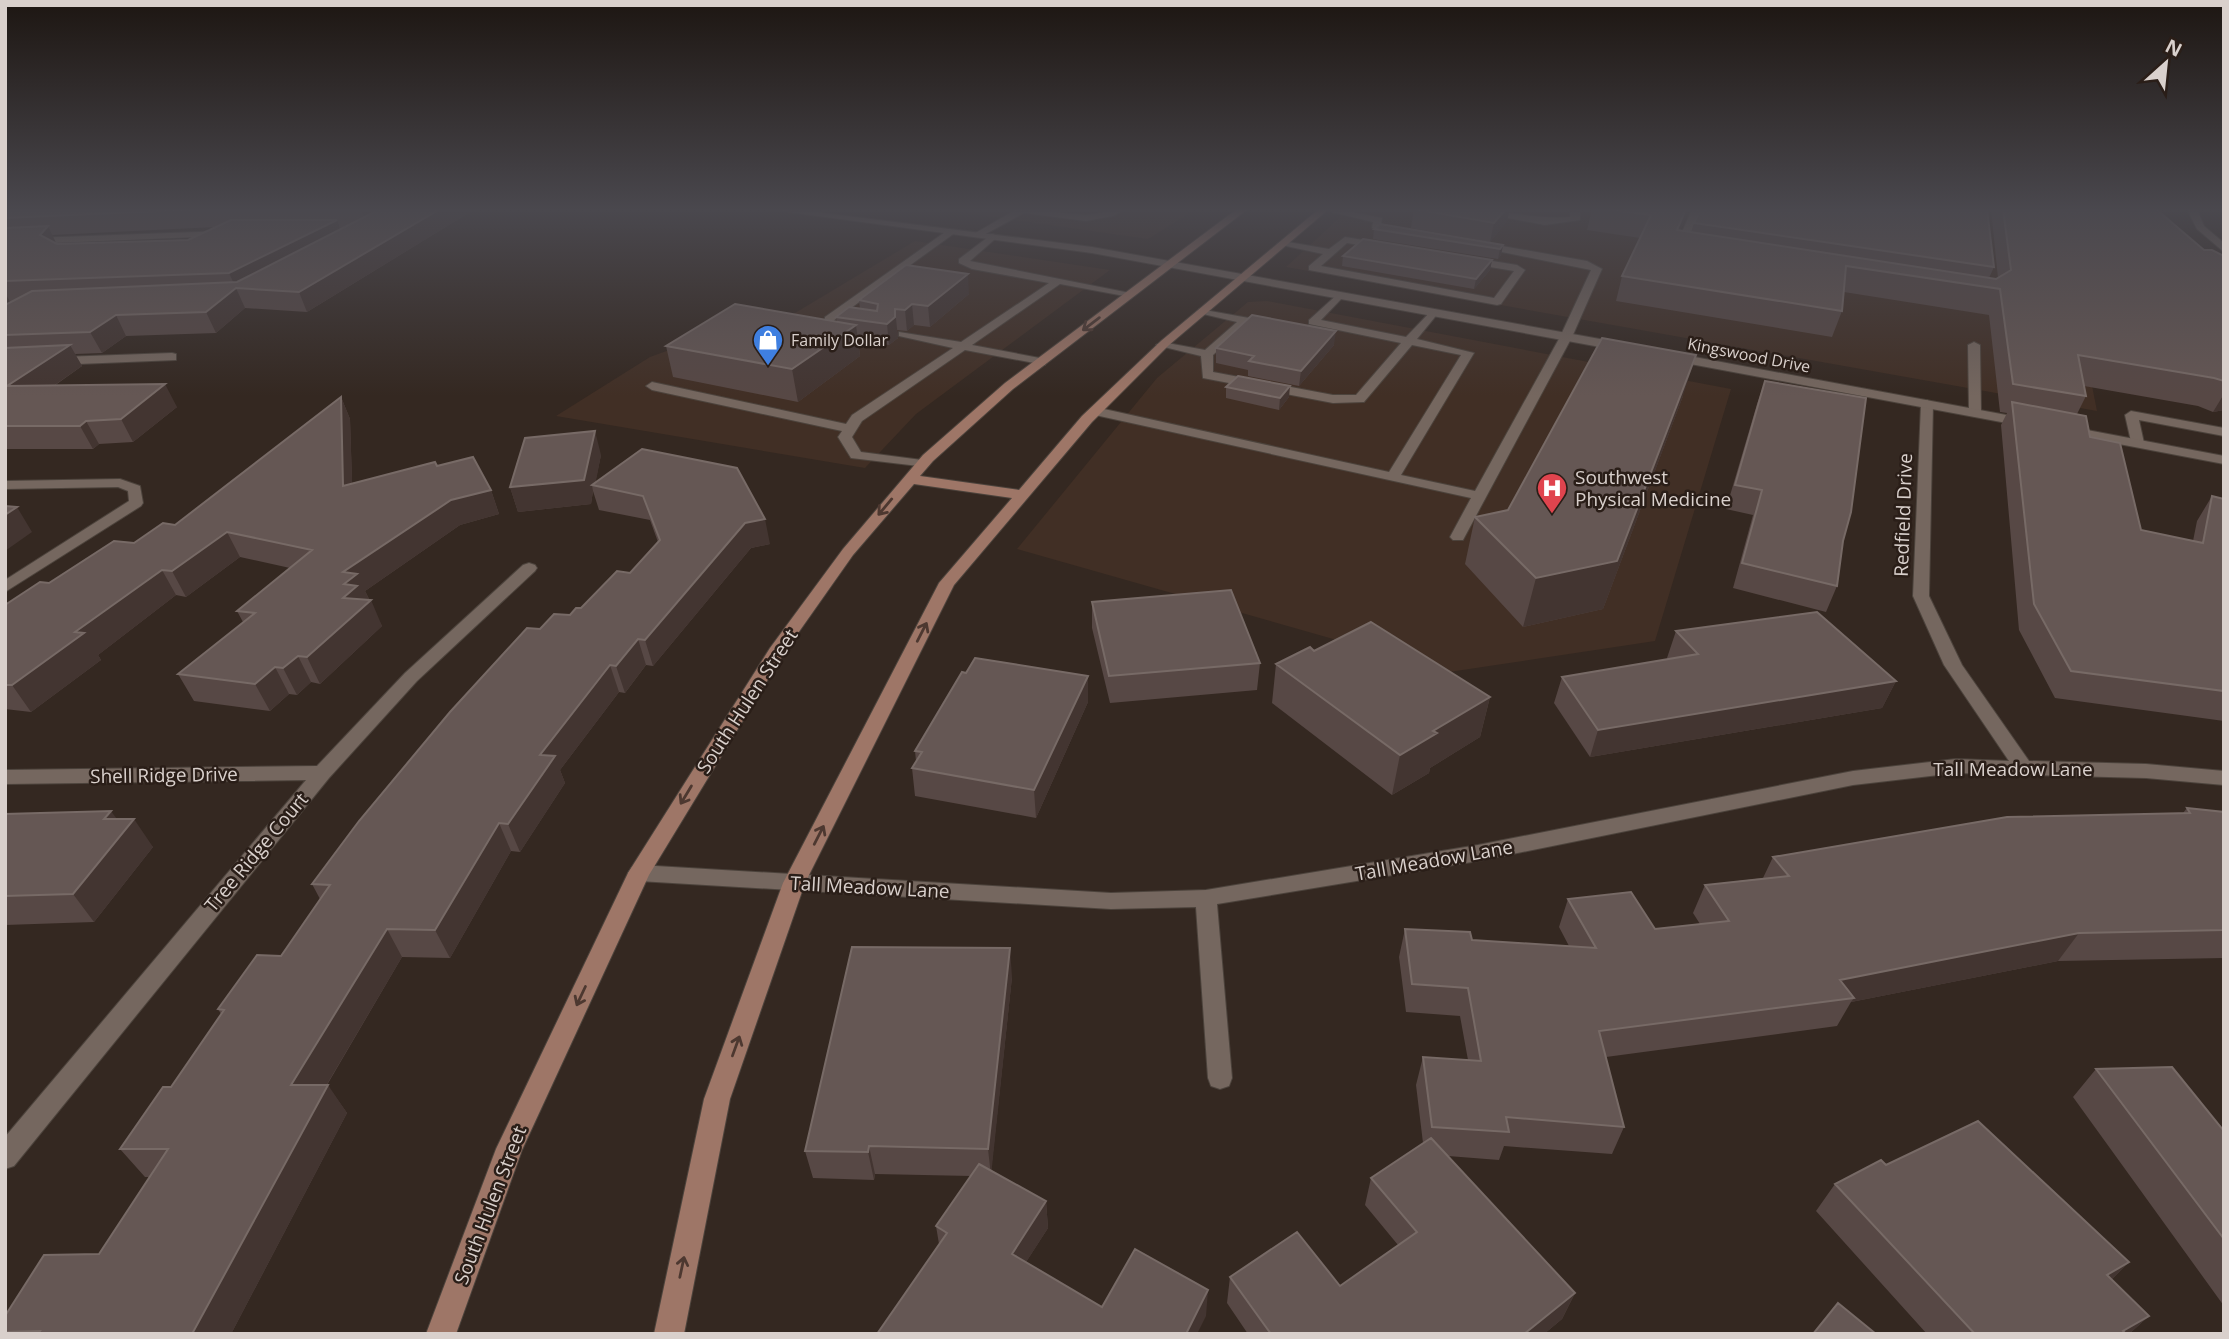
<svg xmlns="http://www.w3.org/2000/svg" width="2229" height="1339" font-family="'Open Sans',sans-serif">
<style>
.built{fill:#412f25}
.lines{fill:none;stroke-linecap:round;stroke-linejoin:round}
.service-casing{stroke:#4c433c;stroke-width:2}
.minor-casing{stroke:#4c433c;stroke-width:2}
.tertiary-casing{stroke:#4c433c;stroke-width:2}
.secondary-casing{stroke:#4c433c;stroke-width:2}
.service{fill:#75675f;fill-rule:evenodd}
.minor{fill:#75675f;fill-rule:evenodd}
.tertiary{fill:#75675f;fill-rule:evenodd}
.secondary{fill:#9e7667;fill-rule:evenodd}
.wall{fill:#574845;fill-rule:evenodd}
.shaded-wall{fill:#433531}
.building{fill:#655754;stroke:#776a66;stroke-width:2}
.oneway{stroke:#4d3830}
.labels{text-anchor:middle;stroke-width:5;stroke-linejoin:round;paint-order:stroke}
.far-poi-label{font-size:16px;fill:#d9d0cc;stroke:#2a1e18;text-anchor:start}
.far-street-label{font-size:16px;fill:#d9d0cc;stroke:#2a1e18}
.poi-label{font-size:19px;fill:#d9d0cc;stroke:#2a1e18;text-anchor:start}
.street-label{font-size:19px;fill:#d9d0cc;stroke:#2a1e18}
</style>
<rect width="100%" height="100%" fill="#342821"/>
<path class="built" d="M938 209H1196L1148 239Z
M1349 209H2027L2081 330 2097 411 1286 267Z
M915 241 1110 270 916 414 865 468 556 416 650 357 705 337 780 322Z
M1267 301 1731 389 1655 641 1449 672 1017 549 1157 378 1248 302Z"/>
<g class="lines">
<g class="service-casing">
<path id="service" d="M1017 209 1086 215 1126 209 1113 216 1086 221 1024 213 980 237 972 235Z
M1319 209H1337L1382 218 1381 224 1406 232 1401 235 1372 228 1373 222Z
M1460 209C1498 208 1533 220 1570 217V209H1580V220L1545 225Z
M1692 209H1702L1683 249 1685 251 1673 253Z
M948 230 956 232 833 321H825V317Z
M225 231V235L222 236 5 245V239Z
M992 234 995 235V239L970 261 1135 294 1130 297 1060 284 972 345 1045 359V365L965 350 862 421 852 437 861 452 922 460 927 461V467L851 458 838 437 842 431 652 390 646 386 652 382 846 424 852 415 953 348 899 336V332L961 342 1049 283 972 269 959 263V259Z
M1345 237 1517 265 1525 270 1501 304 1497 305 1309 270V266L1323 254 1277 244 1282 241 1329 249ZM1347 243 1514 271 1494 298 1321 266Z
M1480 242 1587 261 1602 269 1572 337 1463 540H1453L1450 537 1471 498 1095 415 1089 411 1095 407 1389 472 1461 355 1412 345 1364 402 1333 403 1203 378 1201 356 1156 345 1162 342 1205 350 1237 322 1199 313V309L1249 318V322L1213 355V372L1333 395H1356L1401 343 1309 324V320L1340 292 1345 295 1321 320 1406 337 1433 309 1439 312 1417 339 1474 353 1401 475 1475 491 1560 337 1591 270 1477 247 1475 245Z
M1974 342 1980 345 1981 413 1975 417 1969 413 1968 345Z
M172 353 176 354V360L5 367V359Z
M2131 411 2224 428V436L2139 420 2144 443 2142 446H2132L2125 415Z"/>
</g>
<g class="minor-casing">
<path id="minor" d="M2187 209H2197L2204 226 2224 243V252L2197 229Z
M1927 400 1933 404 1929 596 1962 665 2029 761 2146 764 2224 771V785L2146 778 1956 773 1853 785 1478 861 1217 904 1232 1078 1229 1086 1220 1089 1211 1086 1208 1078 1196 907 1111 909 639 881 632 879 628 873 632 867 639 865 1111 893 1206 890 1478 845 1853 771 1956 759 2009 761 1944 665 1913 596 1921 404Z
M120 479 140 486 143 503 141 506 5 592V580L129 501 128 491 118 487 5 489V481Z
M529 563 535 565 537 568 535 571 417 681 329 778 14 1166 5 1169V1137L306 780 5 784V770L317 766 405 673 523 565Z"/>
</g>
<g class="tertiary-casing">
<path id="tertiary" d="M766 209H792L1092 247 1622 343 1628 347 1622 351 1092 253Z
M1673 353 2028 419 2035 423 2028 427 1669 360 1667 357Z
M2066 426 2224 456V464L2061 433V427Z"/>
</g>
<g class="secondary-casing">
<path id="secondary" d="M1237 209H1248L1013 389 933 461 920 476 1019 490 1082 416 1161 341 1319 209H1329L1169 345 1092 422 954 585 805 883 730 1099 684 1334H654L704 1099 783 883 939 583 1012 498 914 484 853 555 784 653 649 875 522 1150 456 1334H426L496 1149 628 873 770 648 843 549 923 455 1005 383Z"/>
</g>
<use href="#service" class="service"/>
<use href="#minor" class="minor"/>
<use href="#tertiary" class="tertiary"/>
<use href="#secondary" class="secondary"/>
</g>
<path class="wall" d="M5 209H475L307 312 245 308 216 333 126 336 102 353 75 354 82 366 54 386 177 407 133 442 99 444 93 449H5ZM215 227 188 240 56 243 52 235Z
M1065 209H1100L1097 211 1086 212Z
M1414 209H1517L1515 211 1509 210 1507 221 1490 242 1411 228Z
M1592 209H1689L1680 231 1691 233 1694 223 1994 267 1989 278 1996 279 1998 278 1991 209H2156L2204 250 2224 256V410L2213 412 2198 406 2084 386 2086 396 2077 414 2141 530 2193 541 2197 521 2212 496 2224 499V721L2055 698 2019 630 2001 425 2007 413 2000 412 1989 315 1844 292 1842 311 1832 337 1616 301 1622 276 1640 238 1587 230Z
M1374 229 1503 245 1501 255 1498 259 1373 239Z
M1343 256 1492 260 1490 270 1474 289 1342 266Z
M969 294 930 327 914 325 907 331 897 330 898 338 889 345 858 340 860 356 798 402 673 377 666 346 837 322 836 317 860 309 859 300Z
M1334 345 1299 386 1248 376V370L1216 363V348Z
M1765 381 1843 541 1837 586 1826 612 1733 588 1753 515 1726 509 1757 404Z
M1226 387 1289 397 1279 410 1226 398Z
M1683 396 1603 609 1523 627 1465 564 1475 517 1508 510Z
M341 397 350 419 352 483 437 466 491 490 499 514 460 525 365 591 369 599 368 600 382 626 320 684 311 682 297 695 289 694 270 711 194 701 178 674 243 622 237 611 290 568 240 557 186 597 176 595 98 655 101 660 31 712 5 709V605L134 543 175 525Z
M642 449 770 544 751 548 653 666 646 665 625 693 619 692 560 770 565 783 520 852 511 851 450 958 402 957 327 1085 347 1113 231 1334H5V1316L99 1254 150 1177H145L120 1149 171 1087 221 1014 218 1009 281 956 320 899 312 884 540 629 570 615 581 608 630 573 658 542 650 520 599 510 593 491 591 504 518 512 510 487 601 455 595 483Z
M1092 602 1260 663 1257 690 1110 703 1092 628Z
M1676 631 1896 681 1882 708 1590 757 1554 703 1562 677 1668 659 1667 658Z
M1314 651 1490 697 1480 737 1430 768 1429 773 1392 795 1272 703 1276 664Z
M1088 702 1036 818 915 796 912 768 916 761 915 751Z
M2187 808 2224 812V958L2058 961 1851 1002 1837 1026 1606 1057 1624 1127 1612 1154 1504 1146 1499 1160 1448 1156 1575 1293 1562 1319 1544 1334H1248L1227 1303 1230 1277 1340 1286 1398 1245 1365 1205 1371 1178 1423 1143 1416 1085 1423 1057 1468 1060 1460 1016 1406 1012 1399 957 1405 929 1472 940 1569 946 1559 927 1568 899 1655 929 1700 924 1693 913 1705 885 1763 878 1773 857 2183 813Z
M5 814 117 819 153 847 94 922 5 925Z
M1012 977 991 1171 1046 1201 1048 1228 1026 1262 1102 1307 1206 1316 877 1334 939 1244 936 1226 971 1176 875 1174 874 1180 813 1178 805 1151Z
M2096 1069 2224 1131V1306L2073 1097Z
M1886 1165 2129 1262 2111 1280 2149 1316 2129 1334H1927L1816 1211 1835 1184Z"/>
<path class="shaded-wall" d="M361 209H400L368 227Z
M440 209H475L307 312 299 292Z
M1086 209H1100L1097 211 1086 212Z
M1506 209H1510L1507 221 1490 242 1494 223Z
M1686 209H1689L1671 254 1677 230Z
M337 220 344 239 236 288 245 308 216 333 206 312 236 288 229 273Z
M48 226 57 245 40 235Z
M1503 245 1501 255 1498 259 1500 249Z
M1492 260 1490 270 1474 289 1476 279Z
M968 274 969 294 930 327 928 306Z
M5 293 16 312 5 319Z
M912 304 914 325 907 331 905 310Z
M895 309 898 338 889 345 887 324Z
M116 315 126 336 102 353 90 332Z
M856 325 860 356 798 402 792 369Z
M1336 331 1334 345 1299 386 1301 371Z
M70 345 82 366 20 409 7 386Z
M1696 355 1683 396 1603 609 1523 627 1536 578Z
M165 384 177 407 133 442 121 419Z
M1290 386 1289 397 1279 410 1280 398Z
M2224 394V410L2213 412Z
M341 397 350 419 353 510 343 486Z
M86 421 99 444 93 449 80 426Z
M595 431 601 455 595 486 592 485 593 491 591 504 518 512 510 487Z
M491 490 499 514 460 525 365 591 369 599 364 603 371 600 382 626 320 684 307 657 343 598 344 584 343 572 451 500Z
M17 507 32 532 5 551V515Z
M765 519 770 544 751 548 653 666 645 640 745 523Z
M227 532 240 557 186 597 172 571Z
M162 570 176 595 98 655 101 660 31 712 12 685 75 632Z
M638 639 646 665 625 693 616 666Z
M298 656 311 682 297 695 283 668Z
M610 665 619 692 560 770 565 783 520 852 508 824 540 755Z
M275 667 289 694 270 711 255 684Z
M1088 676V702L1036 818 1034 790Z
M1896 681 1882 708 1590 757 1598 730Z
M1490 697 1480 737 1430 768 1429 773 1392 795 1400 755 1433 731Z
M111 811 125 830 134 819 153 847 94 922 73 894 104 819Z
M499 823 511 851 450 958 435 930Z
M387 929 402 957 310 1113 291 1085Z
M2079 933 2058 961 1851 1002 1854 998 1840 980Z
M1010 948 1012 977 991 1176 988 1149Z
M328 1085 347 1113 231 1334H192Z
M869 1146 875 1174 874 1180 868 1152Z
M1046 1201 1048 1228 1014 1281 1012 1254Z
M2129 1262 2102 1289 2107 1275Z
M1208 1290 1206 1316 1197 1334H1186Z
M1575 1293 1562 1319 1544 1334H1524Z
M2149 1316 2129 1334H2120L2123 1331Z"/>
<path class="building" d="M5 209H361H204L5 218Z
M380 209H440L299 292 236 288 206 312 116 315 90 332 5 335V305L32 291 237 282Z
M1414 209H1506L1494 223Z
M1606 209H1686L1677 230 1996 279 2011 270 2003 209H2156L2204 250H2212L2224 256V381L2214 378 2078 355 2086 396 2013 384 2000 289 1846 266 1842 311 1622 276 1651 215Z
M1701 209H1987L1994 267 1694 223Z
M231 220H337L229 273 5 281V228L48 226 40 235 57 244 188 240Z
M1380 224 1503 245 1500 249 1374 229Z
M1363 239 1492 260 1476 279 1343 256Z
M906 265 968 274 928 306 912 304 905 310 895 309V317L887 324 836 317 849 307 877 311 878 304 859 300Z
M735 304 856 325 792 369 666 346Z
M1252 315 1336 331 1301 371 1249 361 1254 356 1216 348Z
M1602 338 1696 355 1617 561 1536 578 1475 517 1508 510Z
M70 345 7 386 165 384 121 419 86 421 80 426H5V348Z
M1238 376 1290 386 1280 398 1226 387Z
M1765 381 1866 398 1851 512 1843 541 1837 586 1742 563 1762 490 1735 485Z
M341 397 343 486 435 462 437 466 473 457 491 490 451 500 343 572 357 574 344 584 357 586 343 598 371 600 307 657 298 656 283 668 275 667 255 684 178 674 255 613 237 611 312 550 227 532 172 571 162 570 75 632 84 633 12 685H5V605L40 582 49 583 114 541 134 543 163 523 175 525Z
M2012 402 2086 416 2090 437 2120 443 2141 530 2203 543 2212 496 2224 499V691L2071 671 2034 604Z
M595 431 584 480 510 487 525 438Z
M642 449 737 468 765 519 745 523 645 640 638 639 616 666 610 665 540 755 555 756 508 824 499 823 435 930 387 929 291 1085H328L192 1334H38L40 1331 5 1332V1316L44 1255 99 1254 168 1149H120L163 1087H171L224 1010 218 1009 257 955 281 956 330 885 312 884 359 821 450 712 527 628 540 629 554 614 570 615 576 608H581L617 571 630 573 660 540 643 496 592 485Z
M5 506 17 507 5 515Z
M1231 590 1260 663 1109 676 1092 602Z
M1817 612 1896 681 1598 730 1562 677 1698 654 1676 631Z
M1371 622 1490 697 1433 731 1437 733 1400 755 1276 664 1310 647 1314 651Z
M975 658 1088 676 1034 790 912 768 922 752 915 751 962 672 966 673Z
M2187 808 2224 812V930L2079 933 1840 980 1854 998 1599 1031 1624 1127 1506 1117 1509 1132 1432 1127 1423 1057 1481 1061 1468 988 1412 984 1405 929 1470 932 1472 940 1596 948 1568 899 1631 892 1655 929 1729 921 1705 885 1789 876 1773 857 2007 817 2190 813Z
M111 811 104 819H134L73 894 5 896V814Z
M852 947 1010 948 988 1149 869 1146 868 1152 805 1151Z
M2172 1067 2224 1131V1239L2096 1069Z
M1978 1121 2129 1262 2107 1275 2149 1316 2123 1331 2126 1334H1975L1835 1184 1881 1160 1886 1165Z
M1431 1138 1575 1293 1524 1334H1271L1230 1277 1297 1232 1340 1286 1417 1232 1371 1178Z
M979 1164 1046 1201 1012 1254 1102 1307 1135 1249 1208 1290 1186 1334H877L947 1233 936 1226Z
M1838 1303 1876 1334H1813Z"/>
<defs><path id="oneway-shaft" d="M-6 0H5M1.5-3L5.5 0L1.5 3" fill="none" stroke-width="1.6" stroke-linecap="round" stroke-linejoin="round" transform="scale(1.75)"/></defs>
<g class="oneway">
<use href="#oneway-shaft" transform="translate(1091 324) rotate(143)"/>
<use href="#oneway-shaft" transform="translate(885 507) rotate(130)"/>
<use href="#oneway-shaft" transform="translate(922 632) rotate(-63)"/>
<use href="#oneway-shaft" transform="translate(686 795) rotate(121)"/>
<use href="#oneway-shaft" transform="translate(819 835) rotate(-63)"/>
<use href="#oneway-shaft" transform="translate(581 996) rotate(115)"/>
<use href="#oneway-shaft" transform="translate(736 1046) rotate(-70)"/>
<use href="#oneway-shaft" transform="translate(682 1267) rotate(-78)"/>
</g>
<linearGradient id="sky" x2="0" y2="1"><stop stop-color="#1d1612"/><stop offset="0.53" stop-color="#4a484e"/><stop offset="1" stop-color="#4a484e" stop-opacity="0"/></linearGradient>
<rect width="2229" height="396" fill="url(#sky)"/>
<defs>
<g id="shop-pin" transform="scale(1.575)"><path d="M0 17L-7.5 6A9.5 9.5 0 1 1 7.5 6Z" fill="#3f7fe0" stroke="#2a1e18"/><path d="M-5-2.5h2.3a2.7 3.5 0 0 1 5.4 0H5L5.5 6h-11ZM-1.5-2.5h3a1.5 2.3 0 0 0-3 0Z" fill="#fff"/></g>
<g id="hospital-pin" transform="scale(1.575)"><path d="M0 17L-7.5 6A9.5 9.5 0 1 1 7.5 6Z" fill="#e0444e" stroke="#2a1e18"/><path d="M-5-5h3v3.5h4V-5h3V5h-3V1.5h-4V5h-3Z" fill="#fff"/></g>
</defs>
<g fill-rule="evenodd">
<use href="#shop-pin" x="768" y="340"/>
<use href="#hospital-pin" x="1552" y="488"/>
</g>
<g class="labels">
<g class="far-poi-label">
<text x="791" y="346">Family Dollar</text>
</g>
<g class="far-street-label">
<text transform="translate(1749 355) rotate(11)" y="6">Kingswood Drive</text>
</g>
<g class="poi-label">
<text x="1575" y="484">Southwest<tspan x="1575" dy="22">Physical Medicine</tspan></text>
</g>
<g class="street-label">
<text transform="translate(1903 515) rotate(-88)" y="7">Redfield Drive</text>
<text transform="translate(747 701) rotate(-57)" y="7">South Hulen Street</text>
<text x="2013" y="776">Tall Meadow Lane</text>
<text transform="translate(164 775) rotate(-1)" y="7">Shell Ridge Drive</text>
<text transform="translate(256 852) rotate(-50)" y="7">Tree Ridge Court</text>
<text transform="translate(1434 860) rotate(-10)" y="7">Tall Meadow Lane</text>
<text transform="translate(870 887) rotate(3)" y="7">Tall Meadow Lane</text>
<text transform="translate(490 1205) rotate(-69)" y="7">South Hulen Street</text>
</g>
</g>
<rect width="2229" height="1339" fill="none" stroke="#d9d0cc" stroke-width="14"/>
<g transform="translate(2166 63) rotate(27)" stroke="#2a1e18" stroke-width="5" paint-order="stroke">
<path d="M0-5L12 26L0 18L-12 26Z" fill="#d9d0cc"/>
<text y="-10" font-size="19" font-weight="bold" text-anchor="middle" fill="#d9d0cc">N</text>
</g>
</svg>
